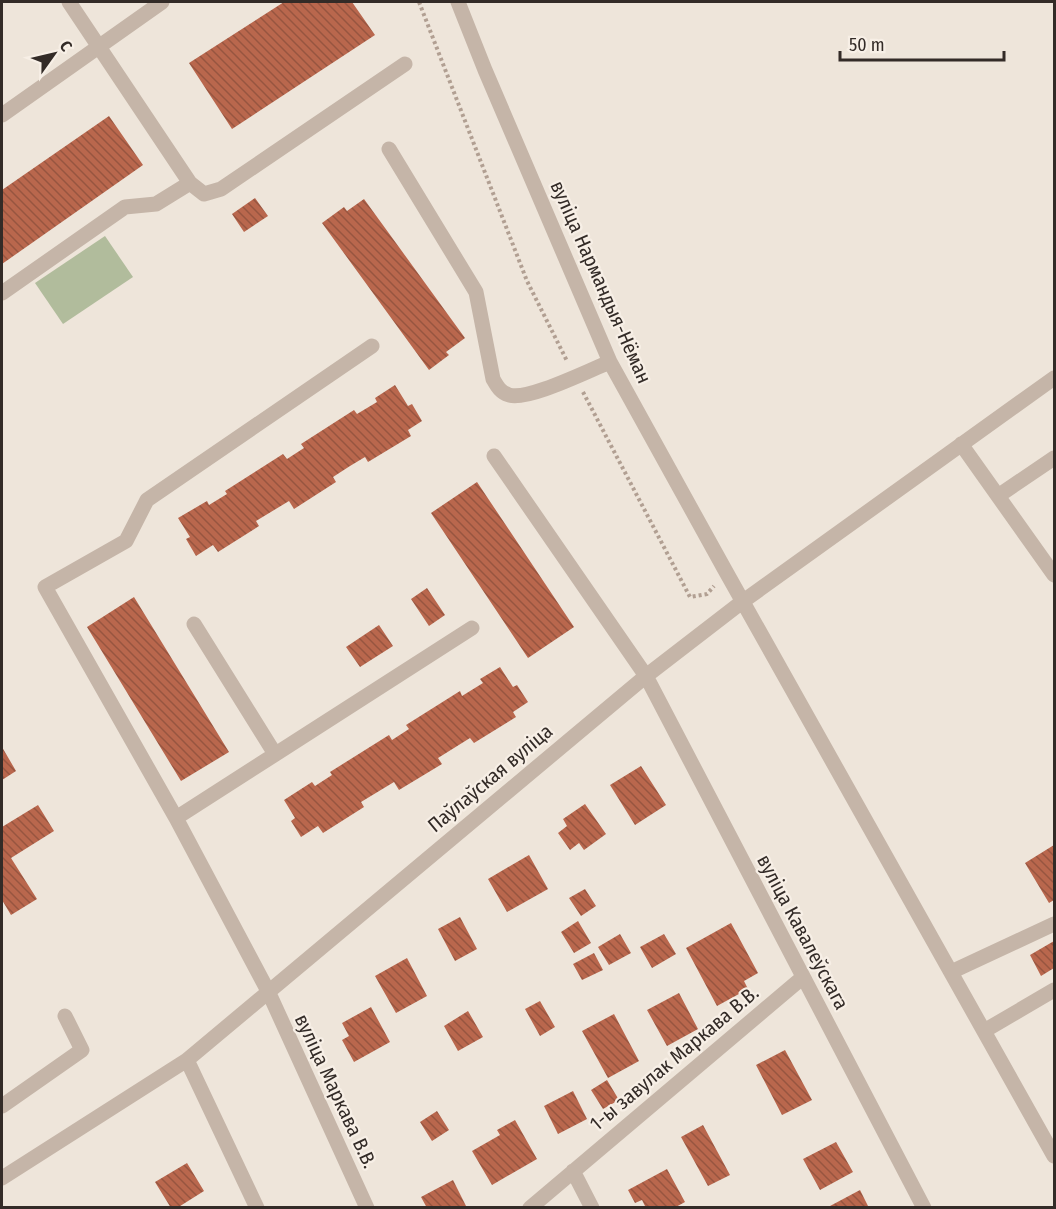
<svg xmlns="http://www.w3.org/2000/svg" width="1056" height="1209" font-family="'Fira Sans Condensed',sans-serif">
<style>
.green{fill:#b1bc9c}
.building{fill:url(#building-back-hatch)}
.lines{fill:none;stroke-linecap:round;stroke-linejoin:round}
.path{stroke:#b19f92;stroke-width:4;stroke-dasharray:3 3;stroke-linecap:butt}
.minor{stroke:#c5b5a8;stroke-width:15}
.labels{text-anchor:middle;stroke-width:4.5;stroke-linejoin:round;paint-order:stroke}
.street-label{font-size:20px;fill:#332b27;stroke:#f7efe6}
</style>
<defs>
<pattern id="building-back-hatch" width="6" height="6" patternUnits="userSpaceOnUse" patternTransform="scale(1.5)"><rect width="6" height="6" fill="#b9674d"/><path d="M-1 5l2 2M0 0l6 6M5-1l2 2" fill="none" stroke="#975540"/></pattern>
</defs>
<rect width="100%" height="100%" fill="#eee5da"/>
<path class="green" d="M105 236 133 277 63 324 35 283Z"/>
<path class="building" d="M284 2H352L375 35 232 129 189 63Z
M109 116 143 165 2 264V190Z
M255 198 268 216 244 232 232 214Z
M364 199 465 338 446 352 449 355 429 370 322 223 344 207 347 211Z
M395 385 408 406 412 404 422 421 408 430 411 436 368 462 365 457 350 466 333 477 336 482 294 509 289 501 256 521 259 526 218 552 213 545 196 556 186 539 190 537 178 518 207 501 209 505 227 494 225 491 283 454 287 459 304 448 301 444 354 410 357 414 377 402 375 398Z
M477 482 574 627 528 658 431 513Z
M427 588 445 615 429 626 411 599Z
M134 597 229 752 181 781 87 627Z
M379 625 393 646 360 667 346 647Z
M500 667 513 687 517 685 528 702 513 712 516 717 474 743 470 738 438 758 442 764 399 790 394 782 361 802 364 807 323 833 318 826 301 837 291 821 295 818 284 800 312 782 315 786 332 775 330 772 389 735 392 740 409 729 406 725 460 691 462 696 483 683 480 679Z
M2 747 16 771 2 780Z
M641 766 666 805 635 825 610 785Z
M585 804 606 834 584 850 579 843 570 850 558 833 567 826 563 819Z
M38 805 54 831 11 858 37 899 11 915 2 900V827Z
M1054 845V900L1049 903 1025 863Z
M529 855 548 889 507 912 488 879Z
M585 889 596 906 581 916 569 898Z
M460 917 477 949 455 961 438 929Z
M578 921 591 943 574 953 561 932Z
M731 923 758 973 744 981 748 989 717 1006 686 948Z
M620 934 631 953 609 965 598 947Z
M664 934 676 954 652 968 640 947Z
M1054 941V968L1041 976 1030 955Z
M594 953 603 970 582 980 573 964Z
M407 958 427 996 396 1013 375 976Z
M679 993 698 1029 667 1046 647 1010Z
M540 1001 555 1027 540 1036 525 1009Z
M371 1007 390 1042 354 1062 342 1040 349 1036 342 1023Z
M468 1011 483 1037 458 1051 444 1026Z
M614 1014 639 1061 608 1078 582 1031Z
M785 1050 812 1100 782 1115 756 1065Z
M607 1080 619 1100 603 1109 591 1090Z
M573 1091 587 1119 558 1134 544 1106Z
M437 1111 449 1130 432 1141 420 1122Z
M515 1120 537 1159 492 1185 472 1151 500 1135 497 1130Z
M703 1125 730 1175 708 1186 681 1137Z
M836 1142 853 1172 820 1190 803 1159Z
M187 1163 204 1191 177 1208H171L155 1182Z
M667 1169 685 1202 674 1208H646L642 1200 635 1203 628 1190Z
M453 1180 467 1208H427L421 1197Z
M860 1190 869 1208H831L830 1206Z"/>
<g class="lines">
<path class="path" d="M419 2 527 281 567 361
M583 392 690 597 707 594 714 586"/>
<path class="minor" d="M69 2 190 183 204 194 221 189 405 64
M458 2 485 70 610 362 725 570 1054 1156
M2 115 162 2
M389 149 476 292 493 379C497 386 500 392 509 395 528 401 589 370 610 362
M2 293 125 207 156 204 190 183
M961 444 1054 575
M494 456 646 676 924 1208
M998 496 1054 458
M194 624 275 754
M176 818 472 628
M951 972 1054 924
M984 1031 1054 990
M187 1060 257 1208
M2 1106 82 1050 65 1016
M573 1171 592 1208
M2 1178 187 1060 646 676 742 602 1054 378
M367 1208 268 991 176 818 45 587 126 541 147 500 372 346
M530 1208 802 978"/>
</g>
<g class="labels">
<g class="street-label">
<text transform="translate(601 282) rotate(66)" y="7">вуліца Нармандыя-Нёман</text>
<text transform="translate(490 778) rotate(-40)" y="7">Паўлаўская вуліца</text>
<text transform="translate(803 932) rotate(62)" y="7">вуліца Кавалеўскага</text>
<text transform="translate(674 1058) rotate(-40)" y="7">1-ы завулак Маркава В.В.</text>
<text transform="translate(336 1091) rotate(65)" y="7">вуліца Маркава В.В.</text>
</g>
</g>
<rect width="1056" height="1209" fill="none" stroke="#332b27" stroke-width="6"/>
<g transform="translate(54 54) rotate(56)" stroke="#f7efe6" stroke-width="4.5" paint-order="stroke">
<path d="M0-4.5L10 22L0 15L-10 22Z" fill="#332b27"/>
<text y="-9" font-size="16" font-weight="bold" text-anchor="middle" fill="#332b27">С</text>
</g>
<path d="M840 51v9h164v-9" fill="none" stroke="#332b27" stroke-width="3"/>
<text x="849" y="51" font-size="18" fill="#332b27" stroke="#f7efe6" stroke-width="4.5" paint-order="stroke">50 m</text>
</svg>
